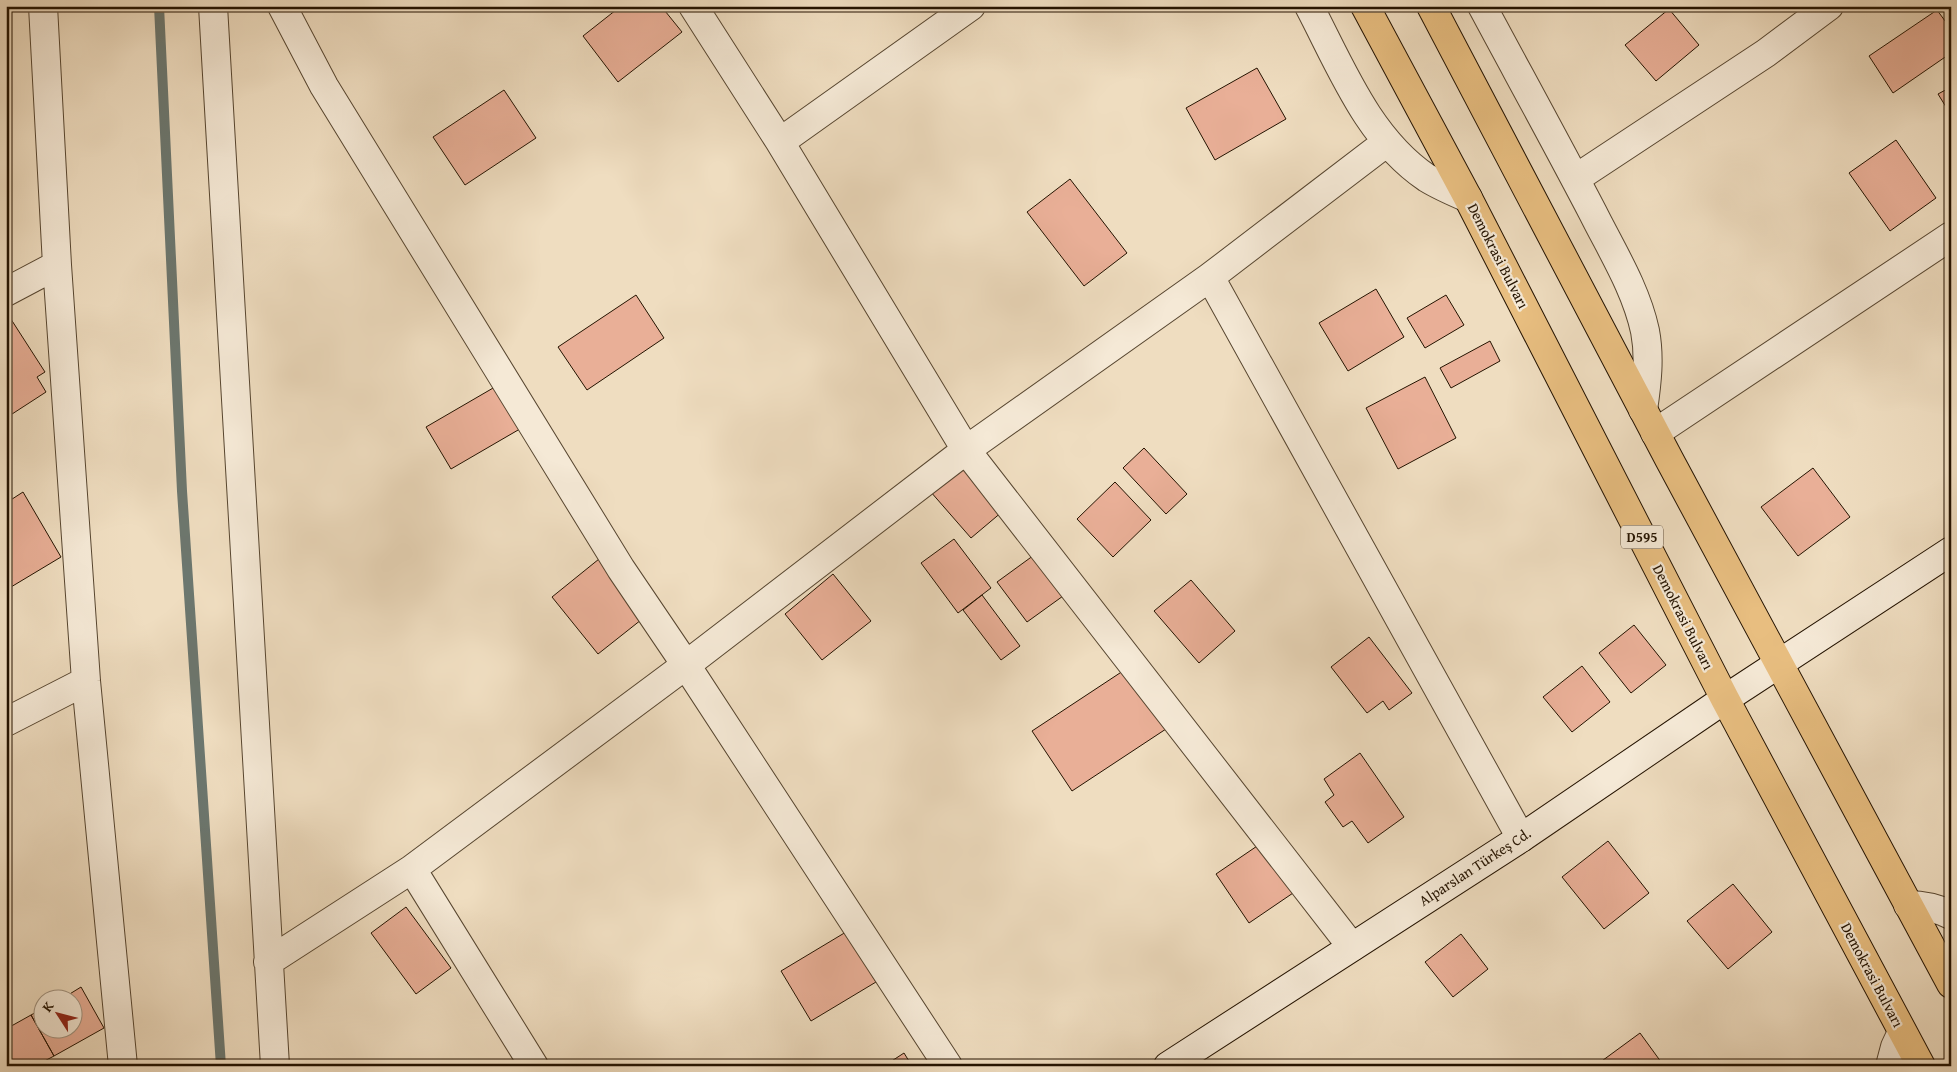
<svg xmlns="http://www.w3.org/2000/svg" width="1957" height="1072" font-family="'Gentium Book Plus',serif">
<style>
.lines{fill:none;stroke-linecap:round;stroke-linejoin:round}
.stream{stroke:#6c776f;stroke-width:10}
.building{fill:#e9af97;stroke:#241300}
.street-casing{stroke:#574630;stroke-width:30}
.secondary-casing{stroke:#241300;stroke-width:30}
.highway-casing{stroke:#241300;stroke-width:30}
.street{stroke:#f5e9d6;stroke-width:28}
.secondary{stroke:#f5e9d6;stroke-width:28}
.highway{stroke:#e8be80;stroke-width:28}
.labels{text-anchor:middle;stroke-width:4.5;stroke-linejoin:round;paint-order:stroke}
.shield{fill:#f5e9d6;stroke:#635340;stroke-width:1}
.shield-label{font-size:14px;font-weight:bold;fill:#241300}
.street-label{font-size:15px;fill:#241300;stroke:#f5e9d6}
</style>
<rect width="100%" height="100%" fill="#efddc0"/>
<filter id="stains"><feTurbulence type="fractalNoise" baseFrequency=".004" numOctaves="4"/><feColorMatrix values="0 0 0 0 .2 0 0 0 0 .09 0 0 0 0 .02 0 0 0 .5 -.17"/></filter>
<radialGradient id="worn" r=".72"><stop offset=".6" stop-color="#630" stop-opacity="0"/><stop offset="1" stop-color="#630" stop-opacity=".3"/></radialGradient>
<g class="lines">
<path class="stream" d="M159 6 182 491 221 1066"/>
</g>
<path class="building" d="M621 6H661L682 32 618 82 583 36Z
M1669 9 1699 45 1656 81 1625 45Z
M1937 10 1951 29V53L1893 93 1869 56Z
M1257 68 1286 119 1215 160 1186 108Z
M1951 87V115L1938 94Z
M504 90 536 138 465 185 433 137Z
M1896 140 1936 198 1890 231 1849 173Z
M1070 179 1127 253 1084 286 1027 212Z
M1376 289 1404 337 1348 371 1319 323Z
M636 295 664 338 587 390 558 347Z
M1446 295 1464 325 1425 348 1407 318Z
M7 313 45 372 37 377 46 392 9 416 6 412Z
M1490 341 1500 361 1451 388 1440 368Z
M1425 377 1456 438 1398 469 1366 408Z
M500 384 525 426 451 469 426 427Z
M1144 448 1187 494 1166 514 1123 468Z
M968 458 1009 506 971 538 930 491Z
M1813 468 1850 517 1798 556 1761 507Z
M1115 482 1151 520 1113 557 1077 519Z
M23 492 61 557 6 590V503Z
M954 539 991 588 958 613 921 563Z
M1041 550 1070 591 1027 622 997 582Z
M599 559 646 616 598 654 552 597Z
M833 574 871 621 822 660 785 614Z
M1191 580 1235 631 1199 663 1154 611Z
M982 595 1020 646 1001 660 963 610Z
M1634 625 1666 665 1631 693 1599 653Z
M1369 637 1412 693 1389 710 1383 701 1367 713 1331 667Z
M1582 666 1610 702 1572 732 1543 697Z
M1129 667 1169 727 1072 791 1032 731Z
M1360 753 1404 817 1368 843 1352 821 1343 827 1325 802 1334 795 1324 779Z
M1608 841 1649 893 1604 929 1562 877Z
M1263 842 1296 891 1249 923 1216 874Z
M1733 884 1772 932 1728 969 1687 921Z
M406 907 451 968 416 994 371 933Z
M846 932 876 982 811 1021 781 971Z
M1461 934 1488 969 1453 997 1425 962Z
M81 987 104 1028 54 1056 31 1015 42 1009V1030H72V1000H60Z
M31 1015 54 1056 35 1066H6V1029Z
M1640 1033 1664 1066H1595Z
M904 1053 912 1066H884Z"/>
<g class="lines">
<g class="street-casing">
<path id="street" d="M43 6 57 265 86 681 123 1066
M213 6 275 1066
M282 6 324 86 621 569 686 665 948 1066
M693 6 780 142 966 450 1352 947
M1309 6C1341 67 1368 138 1427 178 1440 186 1454 192 1468 198
M1482 6C1519 75 1557 144 1593 213 1612 251 1636 289 1645 331 1650 357 1647 383 1643 410
M780 142 971 6
M1575 179 1766 53 1829 6
M1210 277 1387 142
M6 292 57 265
M1655 433 1951 236
M6 722 86 681
M412 869 534 1066
M1908 905C1924 905 1937 908 1951 915
M268 962 412 869 686 665 966 450 1210 277 1521 838
M1890 1066 1895 1047 1902 1032"/>
</g>
<g class="secondary-casing">
<path id="secondary" d="M1168 1066 1521 838 1725 699 1951 551"/>
</g>
<g class="highway-casing">
<path id="highway" d="M1365 6 1468 198 1725 699 1921 1066
M1431 6 1669 459 1951 984"/>
</g>
<use href="#street" class="street"/>
<use href="#secondary" class="secondary"/>
<use href="#highway" class="highway"/>
</g>
<g class="labels">
<rect class="shield" x="1621" y="525.5" width="42" height="23" rx="4"/>
<g class="shield-label">
<text x="1642" y="542">D595</text>
</g>
<g class="street-label">
<text transform="translate(1498 256) rotate(63)" y="5">Demokrasi Bulvarı</text>
<text transform="translate(1683 617) rotate(63)" y="5">Demokrasi Bulvarı</text>
<text transform="translate(1475 867) rotate(-33)" y="5">Alparslan Türkeş Cd.</text>
<text transform="translate(1872 975) rotate(62)" y="5">Demokrasi Bulvarı</text>
</g>
</g>
<rect width="1957" height="1072" fill="none" stroke="#efddc0" stroke-width="25"/>
<rect x="8" y="8" width="1942" height="1057" fill="none" stroke="#241300" stroke-width="2.5"/>
<rect x="12" y="12" width="1932" height="1047" fill="none" stroke="#241300"/>
<g transform="translate(58 1014) rotate(306)"><circle r="24" fill="#f5e9d6" stroke="#a19380"/>
<path d="M0-4L9 19L0 12L-9 19Z" fill="#8f2418"/>
<text y="-8" font-size="14" font-weight="bold" text-anchor="middle" fill="#241300">K</text>
</g>
<rect width="100%" height="100%" filter="url(#stains)"/>
<rect width="100%" height="100%" fill="url(#worn)"/>
</svg>
